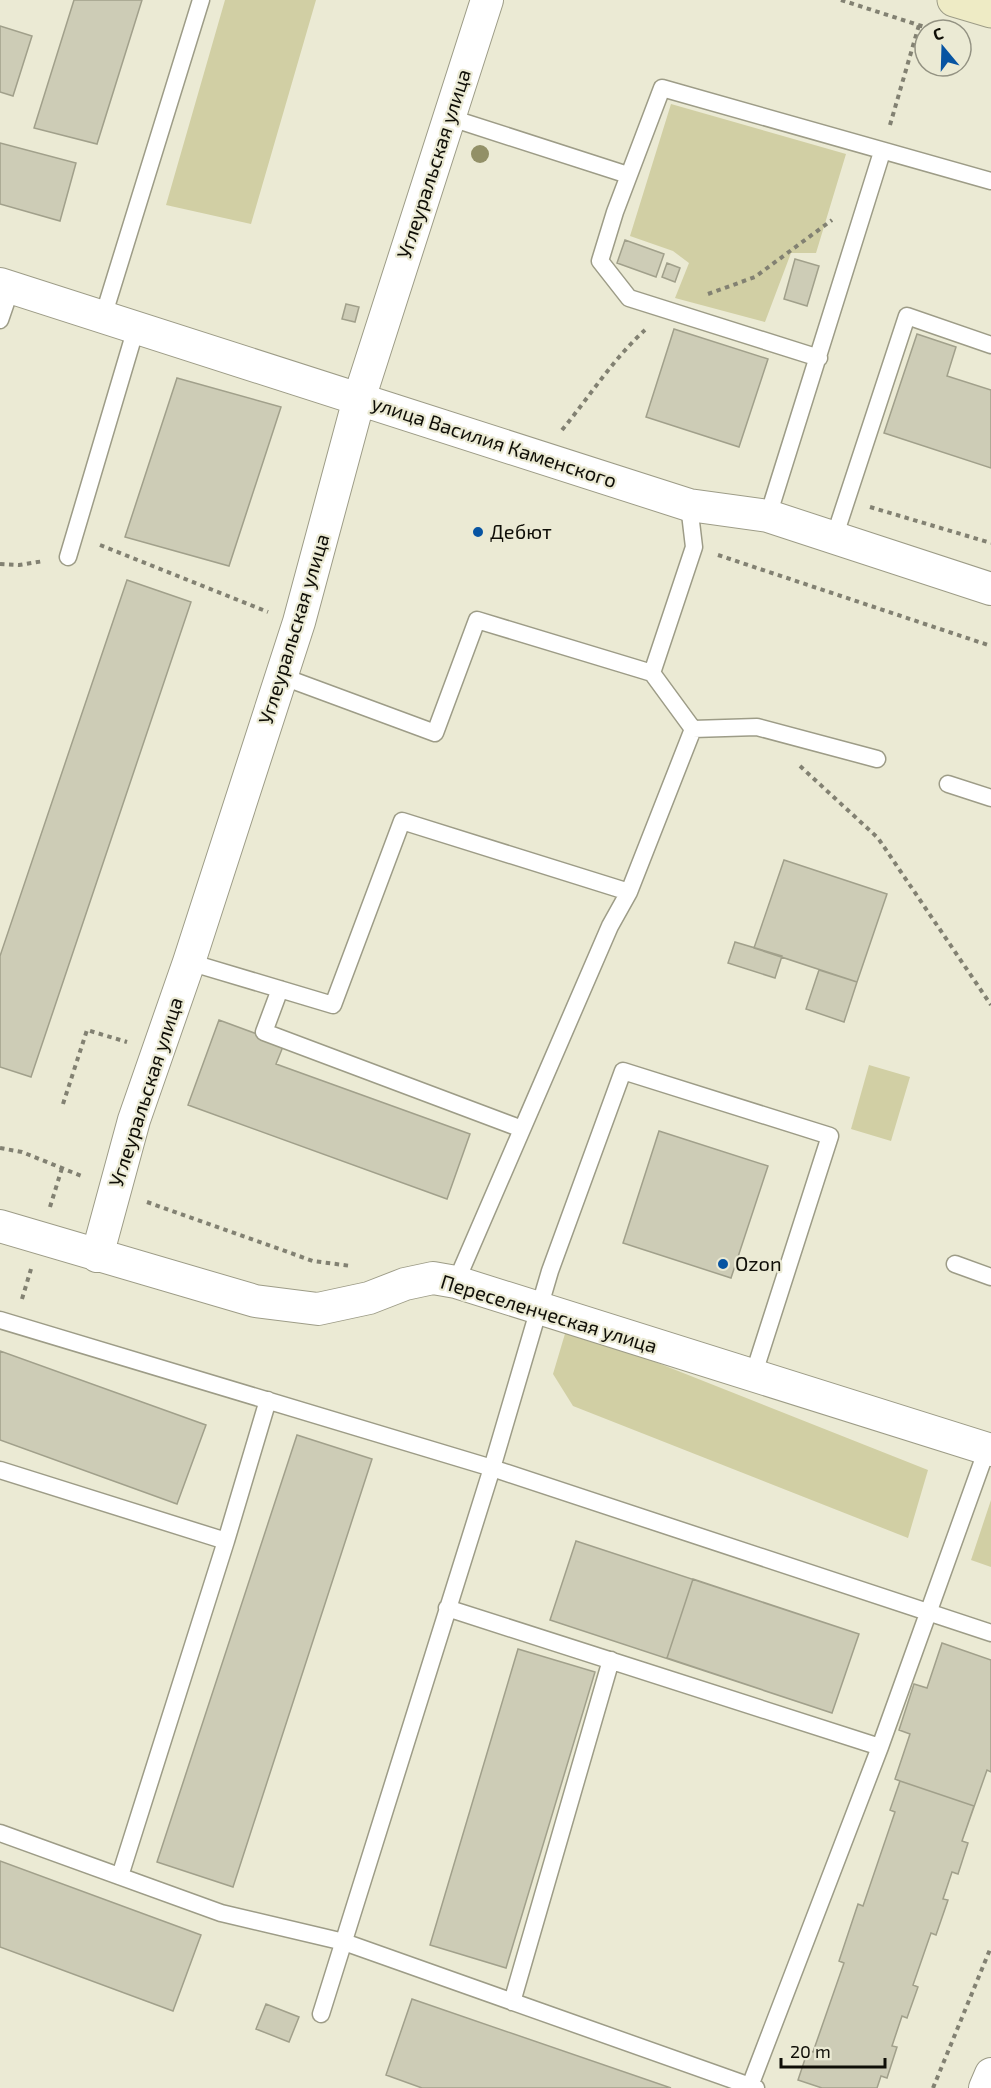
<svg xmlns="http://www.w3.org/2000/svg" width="991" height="2088" font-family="'Exo 2',sans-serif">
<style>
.green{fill:#d1cfa4}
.building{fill:#cdccb6;stroke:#a1a08b;stroke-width:1.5}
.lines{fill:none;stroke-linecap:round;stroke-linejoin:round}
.lane-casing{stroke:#9d9c87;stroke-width:19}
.street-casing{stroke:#9d9c87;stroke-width:34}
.secondary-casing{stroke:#9d9c87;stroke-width:35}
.path{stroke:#828172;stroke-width:4;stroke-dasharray:4.5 4.5;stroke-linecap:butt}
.lane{stroke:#fff;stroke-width:16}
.street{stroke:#fff;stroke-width:32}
.secondary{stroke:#eeebc5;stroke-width:33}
.tree{fill:#929067}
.poi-dot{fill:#0754a2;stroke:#ebead4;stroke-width:2}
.labels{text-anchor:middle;stroke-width:4.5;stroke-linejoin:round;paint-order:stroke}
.street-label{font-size:20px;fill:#0f0e07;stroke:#ebead4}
.poi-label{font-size:20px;fill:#0f0e07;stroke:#ebead4;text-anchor:start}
</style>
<rect width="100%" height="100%" fill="#ebead4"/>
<path class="green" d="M225 0H316L251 224 166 205Z
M671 104 846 154 816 253H791L765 322 675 298 689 263 673 251 630 236Z
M869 1065 910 1077 891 1141 851 1129Z
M567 1327 928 1470 908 1538 573 1406 553 1374Z
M991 1500V1567L971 1560Z"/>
<path class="building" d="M74 0H142L97 144 34 128Z
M0 26 32 36 13 96 0 92Z
M0 143 76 163 60 221 0 204Z
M625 240 664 254 656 277 617 263Z
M795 259 819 266 807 306 784 299Z
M667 263 680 268 675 282 662 277Z
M346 304 359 307 355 322 342 319Z
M674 329 768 359 739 447 646 417Z
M917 334 956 347 947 376 991 390V468L884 433Z
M177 378 281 407 229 566 125 537Z
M127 580 191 602 31 1077 0 1067V956Z
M784 860 887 894 857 982 754 948Z
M735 942 782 956 775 978 728 963Z
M819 970 857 982 844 1022 806 1009Z
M219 1020 284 1044 276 1064 470 1134 447 1199 188 1105Z
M659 1131 768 1166 731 1278 623 1243Z
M0 1351 206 1425 177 1504 0 1440Z
M297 1435 372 1459 233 1887 157 1862Z
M576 1541 859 1634 832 1713 550 1620Z
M693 1579 859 1634 832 1713 667 1658Z
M942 1643 991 1660V1772L987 1770 962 1841 968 1843 958 1874 952 1872 943 1899 948 1900 936 1935 931 1933 913 1985 918 1987 907 2018 902 2016 892 2046 897 2047 887 2078 881 2076 877 2088H822L798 2080 808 2050 813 2052 844 1963 839 1961 858 1904 863 1906 895 1812 890 1810 900 1781 895 1779 910 1734 899 1730 914 1684 927 1688Z
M518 1649 595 1672 506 1968 430 1945Z
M900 1781 974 1806 962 1841 968 1843 958 1874 952 1872 943 1899 948 1900 936 1935 931 1933 913 1985 918 1987 907 2018 902 2016 892 2046 897 2047 887 2078 881 2076 877 2088H822L798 2080 808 2050 813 2052 844 1963 839 1961 858 1904 863 1906 895 1812 890 1810Z
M0 1861 201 1935 173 2011 0 1947Z
M412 1999 671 2088H422L386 2075Z
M266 2004 299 2017 289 2042 256 2029Z"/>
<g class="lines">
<g class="lane-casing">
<path id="lane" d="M448 117 628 175
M103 317 201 0
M0 320 11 288
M819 358 629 298 600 261 615 212 662 88 991 181
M768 516 882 152
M834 538 907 316 991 345
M68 557 136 328
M281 676 435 733 477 620 652 673
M693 729 757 727 877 759
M948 784 991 798
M189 962 333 1005 402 821 629 892
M280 989 264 1032 522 1129
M955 1264 991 1277
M456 1282 610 926 629 892 693 729 652 673 694 547 689 505
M0 1320 492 1468 991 1633
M0 1470 226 1541 120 1876
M226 1541 268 1400
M447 1608 880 1747
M0 1833 221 1913 344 1942 750 2086
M512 2002 611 1660
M321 2014 492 1468 550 1271 623 1071 830 1136 753 1376
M756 2088 750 2086 880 1747 987 1449"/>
</g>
<g class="street-casing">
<path id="street" d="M0 284 689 505 768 516 991 589
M0 1226 255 1301 318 1309 369 1298 405 1284 433 1278 456 1282 991 1450
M97 1256 134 1120 189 962 299 622 359 399 487 0
M985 2088 991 2074"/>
</g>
<g class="secondary-casing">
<path id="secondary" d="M954 0 991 11"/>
</g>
<path class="path" d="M841 0 934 30
M890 125 919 25
M708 294 755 277 832 220
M562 430C590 396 613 359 645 330
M870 507 991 543
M100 545 268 612
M718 555 991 646
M0 564 19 565 44 561
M800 766 878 838 991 1005
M63 1104 87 1030 127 1042
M0 1148 22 1152 84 1177
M147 1202 313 1261 351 1266
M50 1207 62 1168
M22 1299 31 1269
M933 2088 991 1947"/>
<use href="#lane" class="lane"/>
<use href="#street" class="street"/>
<use href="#secondary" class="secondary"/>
</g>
<circle class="tree" cx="480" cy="154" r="9"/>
<g class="poi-dot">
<circle cx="478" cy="532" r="6"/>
<circle cx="723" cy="1264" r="6"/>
</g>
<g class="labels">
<g class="street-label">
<text transform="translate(434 164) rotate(-72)" y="7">Углеуральская улица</text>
<text transform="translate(494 442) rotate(18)" y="7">улица Василия Каменского</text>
<text transform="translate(294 629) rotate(-73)" y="7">Углеуральская улица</text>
<text transform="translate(146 1092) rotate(-72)" y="7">Углеуральская улица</text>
<text transform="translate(549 1314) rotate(17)" y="7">Переселенческая улица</text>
</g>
<g class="poi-label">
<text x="490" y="539">Дебют</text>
<text x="735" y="1271">Ozon</text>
</g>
</g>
<g transform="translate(943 48) rotate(341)"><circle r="28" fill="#ebead4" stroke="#939282" stroke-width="1.5"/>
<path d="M0-4.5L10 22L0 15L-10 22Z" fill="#0754a2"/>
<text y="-9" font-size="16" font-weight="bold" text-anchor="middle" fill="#0f0e07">С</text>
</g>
<path d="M781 2058v9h104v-9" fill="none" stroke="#0f0e07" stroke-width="3"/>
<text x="790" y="2058" font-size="18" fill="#0f0e07" stroke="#ebead4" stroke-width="4.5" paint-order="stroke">20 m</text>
</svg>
